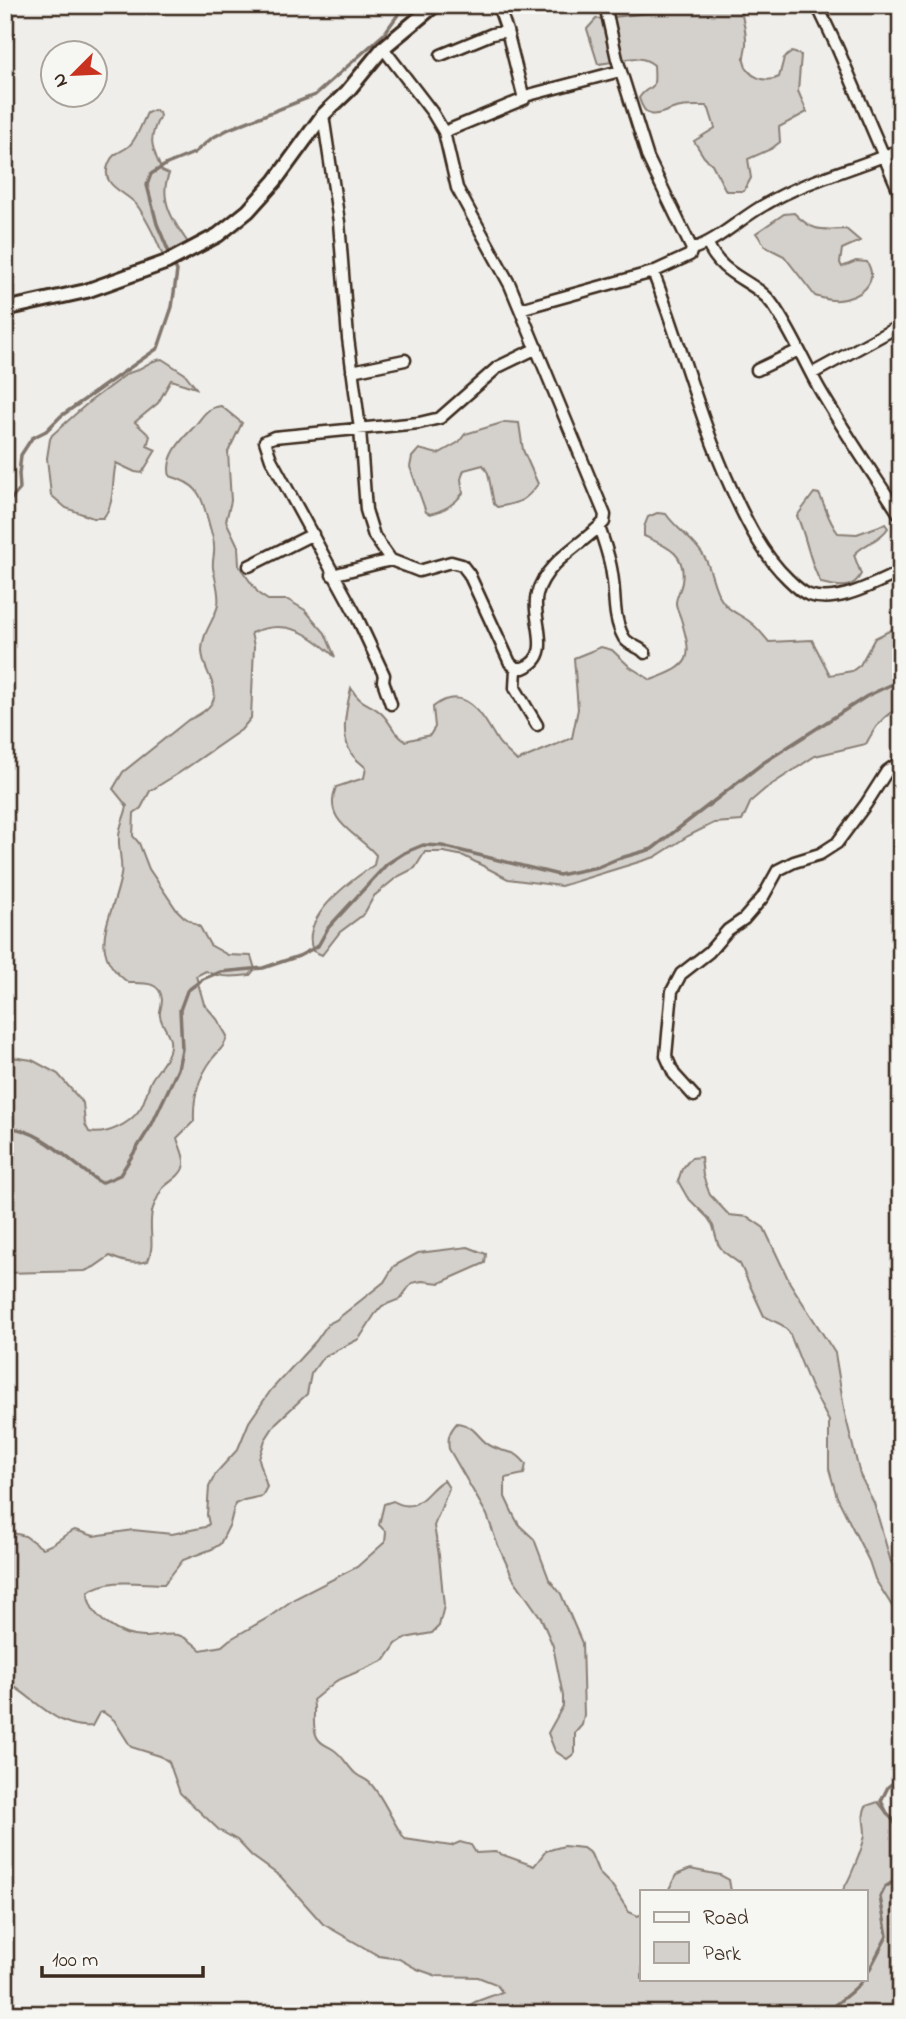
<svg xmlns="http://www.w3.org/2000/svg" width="906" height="2019" font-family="'Indie Flower',sans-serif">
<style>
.green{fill:#d4d1cc;stroke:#887e75;stroke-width:2}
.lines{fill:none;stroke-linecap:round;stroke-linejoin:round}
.stream{stroke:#81766d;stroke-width:3.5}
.minor-casing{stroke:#3b2a1e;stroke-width:15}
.tertiary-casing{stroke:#3b2a1e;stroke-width:18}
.minor{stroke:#f6f6f2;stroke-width:10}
.tertiary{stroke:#f6f6f2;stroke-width:12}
</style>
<rect width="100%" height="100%" fill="#efeeea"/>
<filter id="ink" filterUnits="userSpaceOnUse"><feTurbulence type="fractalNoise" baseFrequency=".0143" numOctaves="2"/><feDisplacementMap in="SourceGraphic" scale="14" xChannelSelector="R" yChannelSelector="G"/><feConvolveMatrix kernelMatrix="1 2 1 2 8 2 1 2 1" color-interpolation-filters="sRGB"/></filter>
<g filter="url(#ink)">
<path class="green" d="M660 5H740C742 18 747 32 746 44 746 50 743 55 744 61 747 77 766 84 779 77L784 58 792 52 801 55 798 91 807 112 779 127 780 142 771 149 748 159 751 178 744 191H726L712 164 704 157 694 141 715 128 709 109 706 106C696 106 685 105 676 108 658 113 647 124 639 98 651 80 656 98 654 65 637 51 618 63 598 64L587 29 596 19 656 12Z
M154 110 159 112 160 116C147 141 152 147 162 171L169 174C156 203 180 231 196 254L166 266C160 244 150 226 139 208 130 192 98 188 109 163 113 152 121 153 129 146 137 139 142 123 147 113Z
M794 213C813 232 820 230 846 229L860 241 842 249 840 263 842 267 856 261 867 262C880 284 859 298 838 300 831 301 822 298 815 296L784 256 766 247 756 233 784 214Z
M162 359 185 374 196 388 171 380 158 403 135 422 150 436 147 446 156 450 142 473 135 472 116 463C111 482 116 503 103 518H93L66 508 51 495 47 458 50 439 52 435 89 402 128 373C140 371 149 360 162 359Z
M221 406 242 423 228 452 231 501 226 521 238 546 239 566 259 594 268 600H288L305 610 325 633 335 657C310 633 286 618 251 633L254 646 251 718 241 730 179 773 150 791 141 808 134 813 133 836 139 843 149 869 176 909 184 917 200 927 210 945 228 955 251 956 255 969 250 975C236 977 218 978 206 971L196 976 204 1004 217 1019 227 1036C225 1047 219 1050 213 1058 198 1078 193 1097 194 1121L177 1138C179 1146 185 1156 184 1164 183 1175 170 1181 163 1188 159 1193 156 1201 153 1208 147 1225 156 1244 148 1261 135 1265 122 1262 110 1256L94 1267 85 1271 5 1273V1056L32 1060 58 1074 83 1103 85 1124 89 1132C106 1136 130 1124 140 1109 146 1100 147 1088 152 1079 158 1069 169 1059 170 1046 172 1035 162 1027 160 1016 159 1011 162 1006 162 1000 161 981 143 983 129 983 83 951 114 917 121 875 123 862 118 850 119 837 119 826 125 817 127 806L113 789 123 772 188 720C238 698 202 679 202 650 202 633 215 619 218 605 220 592 215 580 213 568 212 560 215 554 214 546 214 538 210 529 208 520 200 493 199 485 170 476 165 458 180 441 192 429 203 418 204 408 221 406Z
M505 422 519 423 523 450 538 484C525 502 519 503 497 507L494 504 488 473 483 465 464 470 461 479 463 493C455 504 443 511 430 514L426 512 410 467 412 457 419 449 438 454 459 442 465 434Z
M814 493 819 494C827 509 827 519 838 533L857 534 885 524 888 528C880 541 864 543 854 555L861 574C852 592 837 586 821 583 809 562 807 538 797 516Z
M657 513 666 514C678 531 695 540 705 558 712 571 713 587 721 599 728 611 740 614 750 622 757 627 763 635 769 642L812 640 830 675 852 671 860 665 875 638 901 625V707C883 715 875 727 866 744L815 756 765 789 751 801 742 821 714 823 688 836 655 857 561 886 508 879 464 856 444 852H425L415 868 397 877 374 896 364 914 340 932 322 955 313 951C299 917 350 881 374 865L376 855C358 833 322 823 336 787L364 778 366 768C361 763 353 758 350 751 340 733 347 707 351 688 361 706 370 702 382 714 391 723 394 734 405 741L430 735 435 727 433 707C465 682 483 716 497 740 502 748 511 754 517 761L572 738 578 709 574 658 601 647 612 650 630 667 651 680C692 665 693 660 681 619 680 615 676 608 676 603 676 597 681 589 682 582 687 553 666 546 644 536V527L648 517Z
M701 1157 703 1176 710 1195 729 1215 748 1217 764 1228 790 1283 835 1353 845 1414 860 1475 874 1503 891 1562 901 1576V1620L875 1579 869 1561 837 1497 829 1469V1421L811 1387 789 1332 782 1325 764 1316 740 1264 724 1252 718 1244 713 1226 708 1218 687 1197 678 1181 682 1169 691 1158Z
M468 1247 486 1254 485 1263 440 1283 422 1281 412 1283 400 1299 382 1306 375 1314 359 1339 323 1357 311 1374 307 1394 276 1423 265 1440 259 1459 267 1487 262 1496 244 1500 235 1504 230 1524 220 1544 212 1549 183 1560 164 1584C140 1584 109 1577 88 1592 88 1617 120 1637 144 1637 156 1637 166 1633 178 1635 187 1637 194 1644 201 1650L222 1646 229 1640 269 1617 294 1599 357 1567 385 1542 386 1532 379 1525 384 1504 393 1501C420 1516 426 1489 444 1480L449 1488 434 1526 439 1555 444 1606 439 1626 432 1633 405 1638 396 1644 385 1660 336 1681 313 1700C316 1712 311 1726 317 1737 321 1745 327 1745 334 1750 343 1756 348 1767 356 1774 361 1778 366 1779 370 1783 384 1798 392 1822 405 1839L451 1846 460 1842 471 1845 476 1853 495 1852 534 1866 546 1851 564 1846 583 1848 591 1854 599 1873 613 1887 629 1912 638 1916 642 1914V1979H866V1891H842C849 1882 864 1845 865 1834 865 1822 861 1817 866 1806L878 1802C886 1813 899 1826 901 1840 902 1852 898 1861 901 1873V2014H456L475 2002 502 1992 496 1984 478 1977 437 1976 417 1969 399 1959 379 1956 323 1924 281 1877 252 1856 237 1840 219 1830 180 1793 169 1762 160 1756 131 1747 114 1720 103 1712 99 1713 92 1726C56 1730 34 1696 5 1681V1531L25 1536 42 1548C55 1546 62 1535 75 1530L94 1536 133 1530 172 1534 205 1527 209 1524 207 1515 209 1487 216 1473 238 1449 249 1422 271 1390 316 1341 328 1324 336 1320 384 1282 394 1266 418 1253Z
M457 1423C478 1426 478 1441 493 1447 509 1455 512 1447 526 1464L524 1474 505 1478V1497L514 1516 519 1525 534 1539 549 1579 561 1594 582 1643 584 1715 582 1725 575 1733V1753L567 1759 555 1751 548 1733 563 1706V1696L553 1646 541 1618 513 1578 497 1543 487 1515 449 1449C447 1437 450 1431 457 1423Z
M690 1869 720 1875 729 1880 731 1891H668L676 1875Z"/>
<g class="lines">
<path class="stream" d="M5 506 20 489 19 474 21 455 32 438 46 431 61 416 158 348 172 307 177 271 157 224 147 185 151 174 167 164 194 153 212 138 229 129 315 95 384 34 405 5
M5 1127C43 1129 71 1164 101 1183L120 1175 152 1124 178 1069 182 1049 180 1010 187 991 203 979 220 972 263 968 299 956 318 946 328 928 387 864 404 853 423 845 442 846 559 875 598 867 617 859 652 849 763 763 867 696 901 680
M901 1777 888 1787 881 1801 888 1815 901 1826
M866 1976 887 1936 880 1897 885 1887 893 1882 901 1870
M823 2014C838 2002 853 1993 864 1979"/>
<g class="minor-casing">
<path id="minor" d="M605 5 617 59 648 158 692 249 690 255 653 272C681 343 699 418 731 488 746 521 762 554 788 579 794 585 801 592 809 595 838 605 874 583 901 572
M817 5 837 47 901 196
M441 55 492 34 507 31
M525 96 620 71
M323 115 339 222 348 338 360 429 366 510 374 536 391 560 419 571 451 562 462 565 469 574 510 663 516 668H523C556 655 530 619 537 594 546 561 582 545 604 522L605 515 510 285 457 188 444 132 432 112 383 48
M444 132 524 99 507 31 498 5
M708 244C722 278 755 279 773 305 792 332 804 362 820 390 845 433 874 475 901 517
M692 249C720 240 740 218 766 204 808 179 856 169 901 149
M520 309 653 272
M757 370 799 350
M352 371 405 360
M813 373 901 325
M599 527C604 542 610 558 612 574 616 596 612 617 624 638 629 646 639 646 645 653
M249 566 313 534
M332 575 391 560
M516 668 515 688 537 725
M391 704 383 681 384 675 356 615 271 459 265 441 274 437 419 423 440 418 498 367 537 348
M694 1096 674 1074 666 1056 672 991 681 974 709 952 728 930 744 919 763 897 778 870 794 862 820 854 837 843 866 804 887 771 901 761"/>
</g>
<g class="tertiary-casing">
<path id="tertiary" d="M5 309 86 291 167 262 218 235 248 211 275 181 323 115 347 92 383 48 435 5"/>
</g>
<use href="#minor" class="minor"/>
<use href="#tertiary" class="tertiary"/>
</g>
</g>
<rect width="906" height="2019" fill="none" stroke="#f6f6f2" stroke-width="28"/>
<rect x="14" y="14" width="878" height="1991" fill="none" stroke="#3b2a1e" stroke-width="2.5" filter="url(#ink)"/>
<rect x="640" y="1890" width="228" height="91" fill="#f6f6f2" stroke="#aba49d" stroke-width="2"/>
<rect x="654" y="1912" width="35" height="10" fill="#f6f6f2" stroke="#aba49d" stroke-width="2"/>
<text x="703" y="1924" font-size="21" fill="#3b2a1e">Road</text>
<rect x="654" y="1942" width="35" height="21" fill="#d4d1cc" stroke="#aba49d" stroke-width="2"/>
<text x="703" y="1960" font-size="21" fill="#3b2a1e">Park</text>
<g transform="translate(74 74) rotate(246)"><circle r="33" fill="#f6f6f2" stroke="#aba49d" stroke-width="2"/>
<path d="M0-5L12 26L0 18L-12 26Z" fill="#c8321e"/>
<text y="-10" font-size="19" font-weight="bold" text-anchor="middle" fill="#3b2a1e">N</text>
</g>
<path d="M42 1966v10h161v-10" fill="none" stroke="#3b2a1e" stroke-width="3.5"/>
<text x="52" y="1966" font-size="21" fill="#3b2a1e" stroke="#f6f6f2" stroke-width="5" paint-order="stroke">100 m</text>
</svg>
